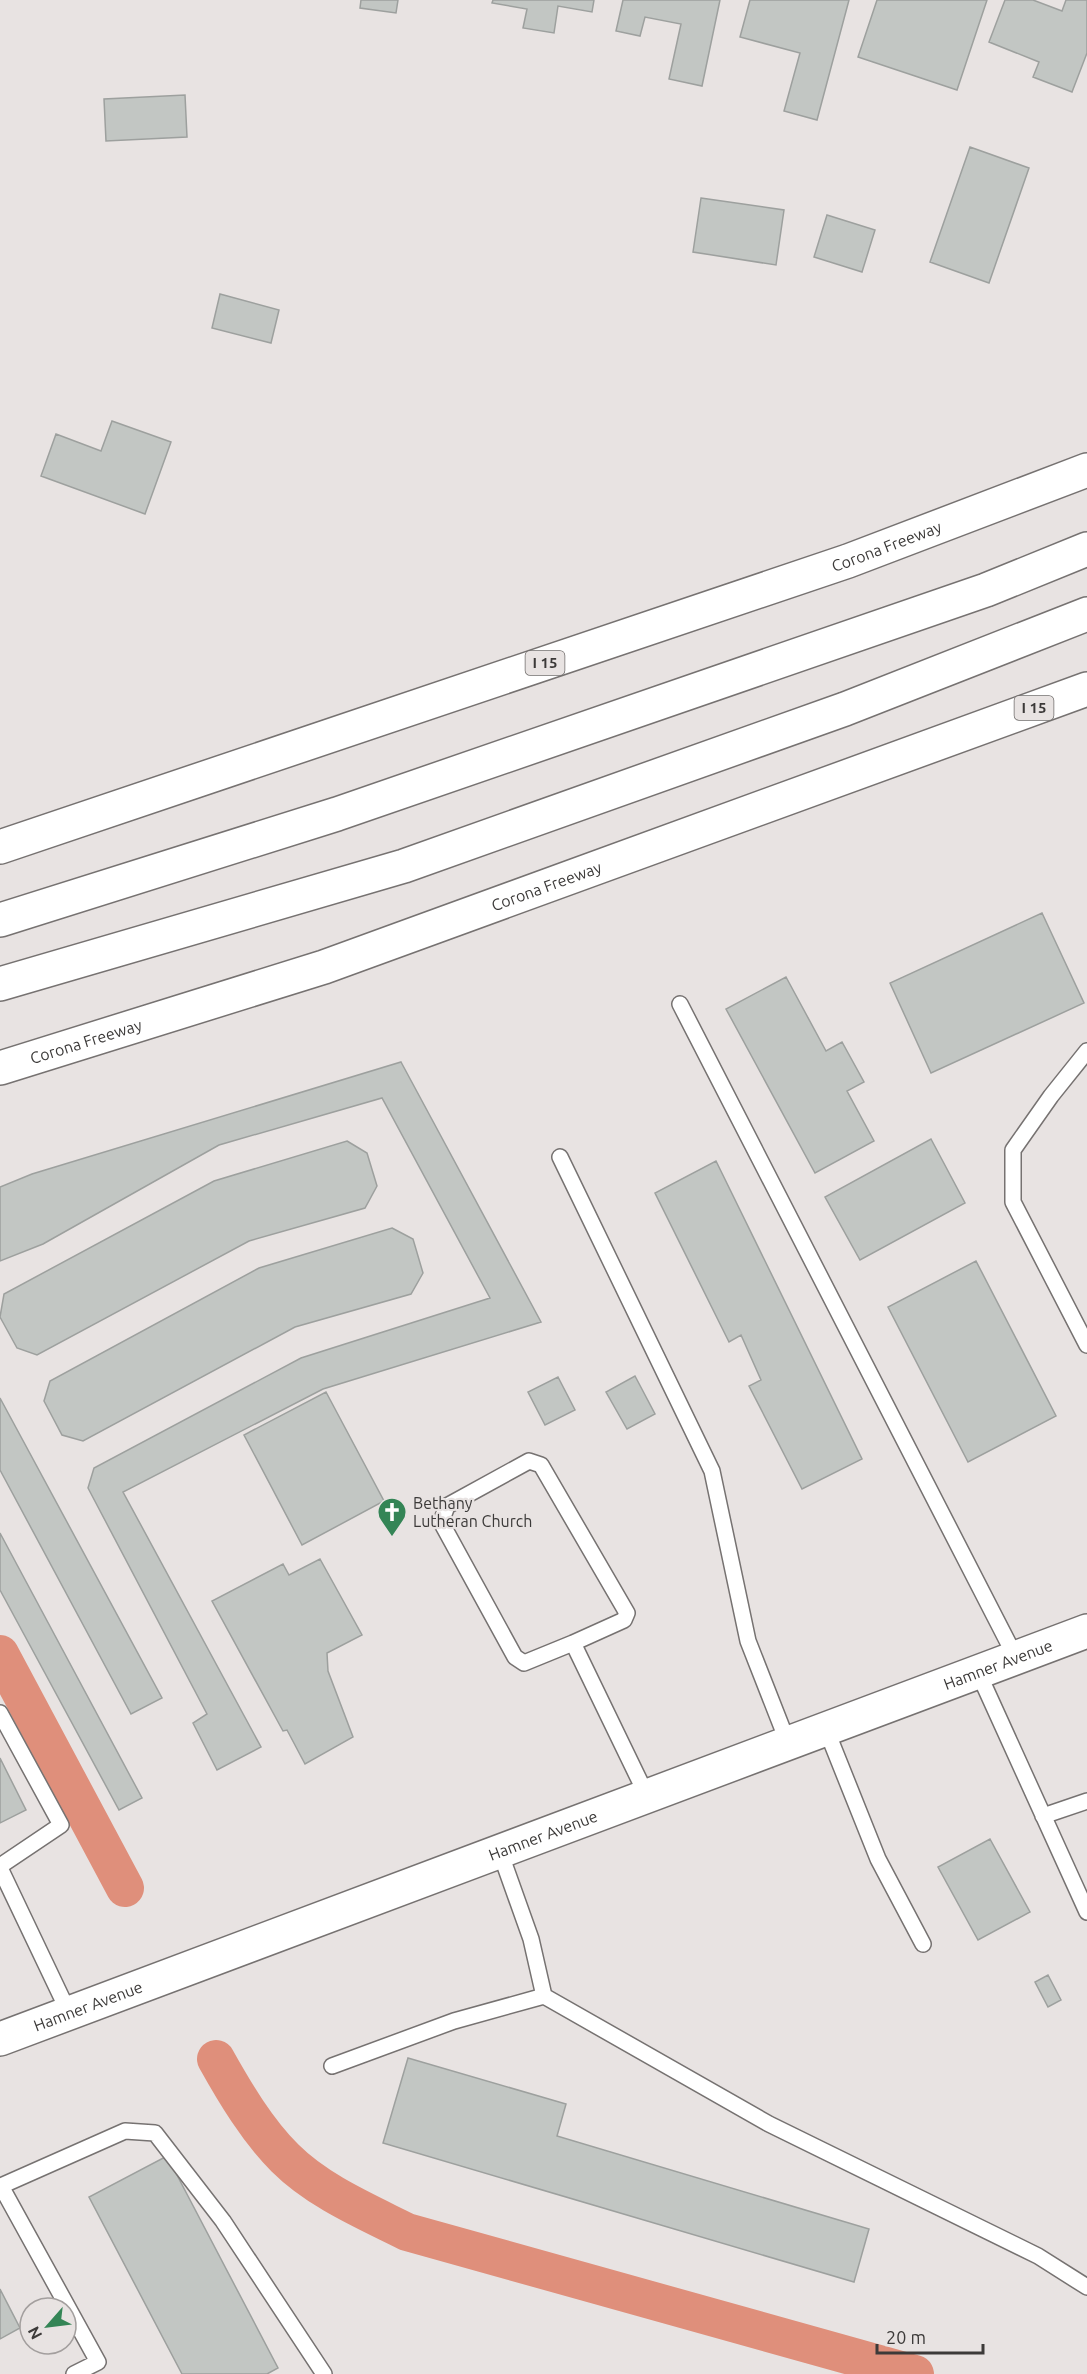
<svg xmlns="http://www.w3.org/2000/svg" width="1087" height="2374" font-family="Ubuntu,sans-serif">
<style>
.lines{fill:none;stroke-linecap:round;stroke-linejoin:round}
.canal{stroke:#df8f7b;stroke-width:38}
.building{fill:#c2c6c3;stroke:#9da09e;stroke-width:1.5}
.lane-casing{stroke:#767271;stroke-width:18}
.primary-casing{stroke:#767271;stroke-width:36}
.highway-casing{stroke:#767271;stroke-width:36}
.lane{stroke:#fff;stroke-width:15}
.primary{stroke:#fff;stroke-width:33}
.highway{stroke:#fff;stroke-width:33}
.labels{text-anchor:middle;stroke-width:4.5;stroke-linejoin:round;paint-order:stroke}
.shield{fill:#e8e3e2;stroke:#706d6c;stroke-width:1.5}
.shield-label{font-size:15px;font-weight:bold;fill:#3c3a39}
.street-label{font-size:16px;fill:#3c3a39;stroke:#e8e3e2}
.poi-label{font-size:16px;fill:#3c3a39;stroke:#e8e3e2;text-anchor:start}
</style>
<rect width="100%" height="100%" fill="#e8e3e2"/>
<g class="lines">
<path class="canal" d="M0 1654 125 1888
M216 2059C235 2093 257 2130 285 2158 318 2191 365 2211 407 2232L915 2374"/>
</g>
<path class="building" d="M361 0H398L396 13 360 8Z
M493 0H594L592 12 558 6 554 33 523 28 527 9 492 3Z
M623 0H720L702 86 669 79 681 24 645 17 640 36 616 31Z
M750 0H849L817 120 784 111 800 53 740 37Z
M877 0H987L957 90 858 57Z
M1005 0H1033L1062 11 1066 0H1087V53L1072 92 1033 77 1039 62 989 42Z
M185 95 187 137 106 141 104 99Z
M970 147 1029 168 989 283 930 262Z
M701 198 784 210 776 265 693 252Z
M827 215 875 230 862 272 814 257Z
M220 294 279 310 271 343 212 328Z
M112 421 171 442 145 514 41 476 56 434 101 451Z
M1042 913 1084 1003 931 1073 890 983Z
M786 977 826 1051 842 1042 864 1082 847 1091 874 1141 815 1173 726 1009Z
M401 1062 541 1322 323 1389 123 1492 261 1747 217 1770 193 1723 207 1714 88 1488 94 1468 301 1358 490 1298 382 1098 219 1145 43 1244 0 1261V1187L32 1174Z
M931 1139 965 1203 860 1260 825 1197Z
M347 1141 367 1153 377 1186 365 1208 249 1241 37 1355 17 1348 0 1317 4 1294 214 1181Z
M716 1161 862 1459 802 1489 749 1386 761 1380 741 1335 729 1342 655 1193Z
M392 1228 413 1239 423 1273 411 1294 295 1327 83 1441 62 1435 44 1401 50 1381 259 1268Z
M976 1261 1056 1416 968 1462 888 1307Z
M635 1376 655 1414 627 1429 606 1392Z
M558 1377 575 1410 545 1425 528 1392Z
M326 1392 384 1501 302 1545 244 1435Z
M0 1398 162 1698 131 1714 0 1470Z
M0 1533 142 1798 119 1810 0 1590Z
M320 1559 362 1635 327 1653 328 1671 353 1737 305 1764 287 1730 283 1731 212 1601 283 1564 289 1575Z
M0 1758 26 1810 0 1823Z
M990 1839 1030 1912 978 1940 938 1867Z
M1048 1975 1061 2000 1048 2007 1035 1982Z
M408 2058 566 2104 557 2136 869 2229 854 2282 383 2143Z
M167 2156 278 2368 267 2374H182L89 2197Z
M0 2289 20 2328 0 2339Z"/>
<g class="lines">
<g class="lane-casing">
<path id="lane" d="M680 1004 1016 1658
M1087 1051 1051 1096 1013 1150V1202L1087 1345
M560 1157 712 1471 748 1641 788 1743
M573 1643 524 1663 515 1657 441 1522 447 1506 529 1461 541 1465 627 1613 624 1620 573 1643 647 1796
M978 1672 1087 1912
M0 1713 61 1825 0 1866
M826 1729 878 1859 923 1944
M1043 1816 1087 1801
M500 1852 531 1939 544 1996 769 2124 1038 2256 1087 2287
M0 1868 69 2013
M332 2066 454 2021 544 1996
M74 2374 98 2362 1 2186 125 2131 155 2133 223 2221 324 2374"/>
</g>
<g class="primary-casing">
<g id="primary">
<path id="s1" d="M0 2039 1087 1631"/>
</g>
</g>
<g class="highway-casing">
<g id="highway">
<path id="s2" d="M0 847 848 561 1087 470"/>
<path d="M0 920 337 814 986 590 1087 549"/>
<path d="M0 984 404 866 845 709 1087 614"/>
<path id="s3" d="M0 1068 324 967 1087 689"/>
</g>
</g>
<use href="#lane" class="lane"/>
<use href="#primary" class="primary"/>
<use href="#highway" class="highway"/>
</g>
<defs>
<g id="church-pin" transform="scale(1.5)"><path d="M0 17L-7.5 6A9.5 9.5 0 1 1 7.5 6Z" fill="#348556" stroke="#e8e3e2"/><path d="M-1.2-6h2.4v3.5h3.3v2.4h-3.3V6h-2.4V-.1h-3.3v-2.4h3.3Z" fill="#fff"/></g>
</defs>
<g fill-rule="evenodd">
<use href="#church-pin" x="392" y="1512"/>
</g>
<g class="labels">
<g class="shield">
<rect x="525.5" y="651" width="39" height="24" rx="4.5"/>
<rect x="1014.5" y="696" width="39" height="24" rx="4.5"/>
</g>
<g class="shield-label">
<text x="545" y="668">I 15</text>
<text x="1034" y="713">I 15</text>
</g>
<g class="street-label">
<text dy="6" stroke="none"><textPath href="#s2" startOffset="936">Corona Freeway</textPath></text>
<text dy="6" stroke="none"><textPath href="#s3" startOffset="576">Corona Freeway</textPath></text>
<text dy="6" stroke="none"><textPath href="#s3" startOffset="90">Corona Freeway</textPath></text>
<text dy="6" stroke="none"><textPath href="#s1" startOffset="1066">Hamner Avenue</textPath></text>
<text dy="6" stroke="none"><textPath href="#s1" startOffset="580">Hamner Avenue</textPath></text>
<text dy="6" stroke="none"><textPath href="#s1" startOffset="94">Hamner Avenue</textPath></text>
</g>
<g class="poi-label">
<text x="413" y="1509">Bethany<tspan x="413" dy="18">Lutheran Church</tspan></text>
</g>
</g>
<g transform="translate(48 2326) rotate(242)"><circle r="28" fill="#e8e3e2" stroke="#a39f9e" stroke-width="1.5"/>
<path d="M0-4.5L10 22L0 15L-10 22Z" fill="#348556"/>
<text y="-9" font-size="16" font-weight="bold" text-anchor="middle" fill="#3c3a39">N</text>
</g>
<path d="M877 2344v9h106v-9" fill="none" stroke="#3c3a39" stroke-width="3"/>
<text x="886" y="2344" font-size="18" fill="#3c3a39" stroke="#e8e3e2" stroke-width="4.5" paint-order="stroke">20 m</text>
</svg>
